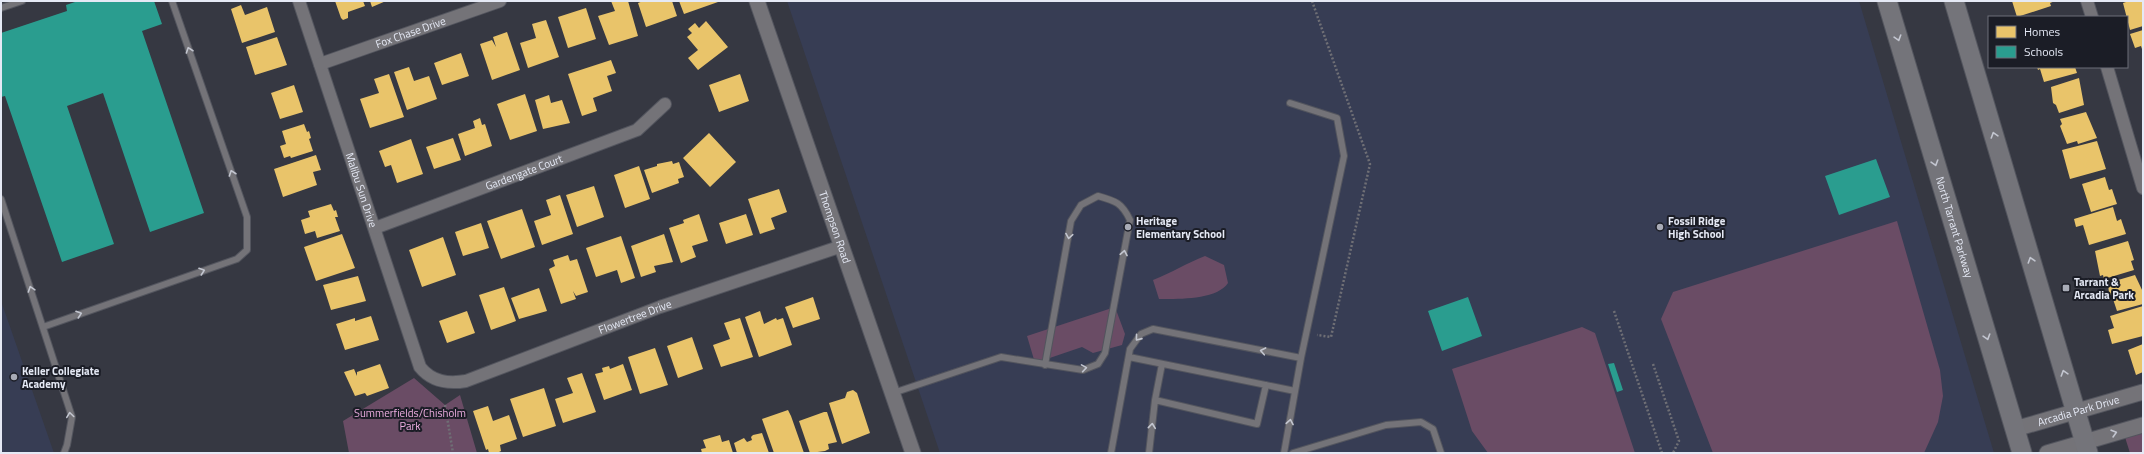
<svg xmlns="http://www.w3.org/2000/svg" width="2144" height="454" font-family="'Titillium Web',sans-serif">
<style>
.built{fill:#373d54}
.green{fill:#6a4c65}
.homes{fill:#e9c46a}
.schools{fill:#2a9d8f}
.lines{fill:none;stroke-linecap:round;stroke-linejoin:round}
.service-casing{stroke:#53555e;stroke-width:8}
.minor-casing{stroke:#53555e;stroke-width:14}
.tertiary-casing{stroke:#53555e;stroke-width:17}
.primary-casing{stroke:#53555e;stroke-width:21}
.path{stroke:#6f6f75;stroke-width:2.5;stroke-dasharray:2 2;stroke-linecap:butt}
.service{stroke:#747378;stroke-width:6}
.minor{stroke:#747378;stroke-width:12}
.tertiary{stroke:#747378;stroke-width:15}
.primary{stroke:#74747a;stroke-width:19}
.oneway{stroke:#c3c6d0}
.poi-dot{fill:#a8abb6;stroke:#1b1d26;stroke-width:1.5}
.labels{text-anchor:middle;stroke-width:4;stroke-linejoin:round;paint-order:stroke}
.street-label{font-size:11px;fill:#e5e9f5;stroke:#1b1d26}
.poi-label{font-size:11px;font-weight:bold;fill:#e5e9f5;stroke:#1b1d26;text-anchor:start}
.park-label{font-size:11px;fill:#edade0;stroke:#1b1d26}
</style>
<rect width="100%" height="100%" fill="#363842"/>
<path class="built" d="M787 1H1859L1994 453H940Z
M1 301 54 453H1Z"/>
<path class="green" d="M1897 221 1940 370 1943 396 1938 422 1924 453H1713L1661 319 1673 292Z
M1205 256 1224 265 1228 283C1217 300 1178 299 1159 299L1153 280C1171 273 1187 263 1205 256Z
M1115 307 1125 334 1122 345 1093 353 1082 347 1035 363 1027 336Z
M1582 327 1595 333 1635 453H1488L1472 431 1452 369Z
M414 378 445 405 460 395 477 453H349L343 421Z
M2143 430V453H2130L2124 434Z"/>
<path class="homes" d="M335 1H363L365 6 348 12V18L343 20 341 18Z
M370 1H386L372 7Z
M611 1H628L638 36 609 45 598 16 615 11Z
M643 1H672L677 16 646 27 638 3Z
M679 1H718V2L684 14Z
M2012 1H2055L2050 3 2051 6 2017 17Z
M2129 1H2143V26L2130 30 2123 3Z
M241 5 245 15 267 7 275 32 242 43 231 9Z
M586 8 596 39 568 48 558 17Z
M546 20 559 57 528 68 520 43 536 38 532 24Z
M706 21 728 47 698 70 688 58 698 50 687 37 692 33 688 29 695 23 699 28Z
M2143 30V52L2141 46 2135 48 2130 34Z
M507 32 520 70 492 80 480 44 492 40 496 47 493 37Z
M277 37 287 65 255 75 246 47Z
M461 53 469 76 442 85 434 63Z
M611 60 616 73 607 76 612 91 593 98 597 111 582 116 568 74Z
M409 67 414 81 429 76 437 99 407 110 394 72Z
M2037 67H2075L2077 73 2044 82 2040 69 2038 70Z
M389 74 404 117 370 128 360 99 379 93 374 79Z
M740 74 749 101 719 112 709 85Z
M2079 78 2084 105 2059 113 2056 105 2053 103 2051 87Z
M294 85 303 112 280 119 271 93Z
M525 94 537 131 510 140 497 104Z
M549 95 551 103 562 100 570 123 543 129 535 100Z
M2086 112 2097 138 2078 144 2077 141 2067 144 2060 126 2062 124 2060 119Z
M480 118 482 125 485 124 492 146 465 156 458 134 475 128 473 121Z
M304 124 307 132 309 131 311 138 309 139 313 151 291 158 290 156 284 158 280 146 286 144 282 131Z
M709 133 736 162 710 187 683 158Z
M453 138 461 160 434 169 426 147Z
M411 139 423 174 397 183 391 165 385 167 379 151Z
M2097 141 2106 169 2070 179 2062 150Z
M316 155 321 170 313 172 317 185 283 197 274 169Z
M672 161 673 164 679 162 684 177 678 179 679 183 652 193 644 170 657 166V164Z
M639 166 650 199 625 208 614 175Z
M2105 177 2109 190 2112 189 2117 204 2091 212 2082 184Z
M594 186 604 217 577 227 566 195Z
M779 189 787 212 771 218 775 229 760 234 748 199Z
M560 195 573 234 542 245 534 221 551 215 546 200Z
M331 204 334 211 336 210 338 217H335L340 231 317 238 315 231 305 234 301 220 310 217 308 211Z
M2113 207 2117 221 2121 219 2126 234 2089 245 2083 225 2076 227 2074 219Z
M522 209 535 247 501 259 487 221Z
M699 214 708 241 692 246 696 257 681 263 669 228 684 223 683 220Z
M746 214 753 235 726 244 719 223Z
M481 223 489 248 463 256 455 232Z
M342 234 355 268 316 281 304 247Z
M664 234 673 262 654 266 656 272 641 277 631 246Z
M621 236 635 278 621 283 617 270 596 277 586 248Z
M443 237 456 275 422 287 409 250Z
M2128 241 2134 260 2131 261 2134 270 2104 279 2103 275 2100 276 2095 251Z
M568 255 570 261 577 259 588 292 576 296 573 291 576 299 561 304 549 269 555 266 553 260Z
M2135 275 2143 292V304L2117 311 2112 296 2109 294 2108 283Z
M358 276 366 301 331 310 323 285Z
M504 287 516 321 491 330 479 295Z
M539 288 547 311 519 319 511 298Z
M813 297 820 319 793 328 785 307Z
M2143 306V336L2112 344 2108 330 2114 328 2110 316Z
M467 311 475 333 447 343 439 321Z
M760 311 764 324 776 318 777 320 783 318 792 345 759 357 745 317Z
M371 316 379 340 345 350 336 324 355 318V321Z
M740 318 753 357 721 367 713 345 730 339 724 323Z
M692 337 703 369 678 378 667 346Z
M2143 344V372L2136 375 2128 350Z
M655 348 668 385 640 394 628 357Z
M380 364 389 388 367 396 365 393 355 396 344 372 354 369 357 376V372Z
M623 364 632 390 604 400 595 374 603 372 602 368 609 366 610 369Z
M582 373 596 412 563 423 555 399 573 393 567 378Z
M544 388 556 426 523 437 510 399Z
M853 390 857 393 870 433 842 444 829 403 845 398 847 392Z
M488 406 493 421 509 415 517 439 500 445 501 451 497 453H489L488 449 486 450 473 411Z
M788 410 791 416 804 453H774L762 419Z
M824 412H827L837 442 828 444 829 449 825 451 810 453 799 421Z
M762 433 769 453H737L734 443 744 438 747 442 752 440 751 437 753 435Z
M720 435 722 442 729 440 733 453H702L701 449 706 448 703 440Z"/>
<path class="schools" d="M78 1H154L162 24 142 31 204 213 150 232 103 93 67 106 114 244 62 262 5 96 1 97V33L67 11 66 5Z
M1876 159 1890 197 1839 215 1825 176Z
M1468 297 1482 336 1442 351 1428 311Z
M1614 363 1623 390 1617 392 1608 364Z"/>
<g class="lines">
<g class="service-casing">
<path id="service" d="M1 8 22 1
M1 199 72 417 67 445 64 453
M43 327 237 259 247 250V217L172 1
M1129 357 1295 391
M893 393 1001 357 1083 370 1098 364 1105 353 1130 220C1122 203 1116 201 1098 196L1081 205 1071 221 1045 365
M1155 400 1257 424 1266 385
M1111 453 1130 349 1141 334 1153 329 1301 358
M1149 453 1155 400 1162 364
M1284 453 1301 358 1344 156 1337 118 1290 103
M1293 453 1386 425 1421 422 1433 429 1441 453"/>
</g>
<g class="minor-casing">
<g id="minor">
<path id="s1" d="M299 1 420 367C432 382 448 384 466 381L660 307 842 246"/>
<path d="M2087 1 2092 17"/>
<path id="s2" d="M320 64 500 1"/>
<path d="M2107 67 2143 188"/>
<path id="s3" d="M375 228 637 130 665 104"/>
</g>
</g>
<g class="tertiary-casing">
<g id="tertiary">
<path id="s4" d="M757 1 913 453"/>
<path id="s5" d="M2015 429 2143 392"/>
<path d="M2047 453 2143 425"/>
</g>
</g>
<g class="primary-casing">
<g id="primary">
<path id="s6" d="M1887 1 2022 453"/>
<path d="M1954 1 2088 453"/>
</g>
</g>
<path class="path" d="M1312 1 1370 164 1331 337 1317 335
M1614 311 1662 453
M1653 364 1679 441 1673 453
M445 405 453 453"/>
<use href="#service" class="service"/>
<use href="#minor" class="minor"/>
<use href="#tertiary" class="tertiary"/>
<use href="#primary" class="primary"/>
</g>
<defs><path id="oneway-chevron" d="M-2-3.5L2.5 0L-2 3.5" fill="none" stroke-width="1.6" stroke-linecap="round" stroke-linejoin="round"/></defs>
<g class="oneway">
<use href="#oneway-chevron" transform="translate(1898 38) rotate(73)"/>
<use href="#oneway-chevron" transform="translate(189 50) rotate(-109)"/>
<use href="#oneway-chevron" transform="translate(1994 135) rotate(-107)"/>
<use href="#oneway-chevron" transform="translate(1935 163) rotate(73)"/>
<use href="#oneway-chevron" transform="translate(232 173) rotate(-109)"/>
<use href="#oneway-chevron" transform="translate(1069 236) rotate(99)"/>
<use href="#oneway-chevron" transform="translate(1124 253) rotate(-79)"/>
<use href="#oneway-chevron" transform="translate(2031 260) rotate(-107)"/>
<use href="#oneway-chevron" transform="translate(202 271) rotate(-19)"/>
<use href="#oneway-chevron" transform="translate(31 289) rotate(-108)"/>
<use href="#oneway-chevron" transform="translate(79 314) rotate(-19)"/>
<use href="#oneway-chevron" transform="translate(1987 337) rotate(73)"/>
<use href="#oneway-chevron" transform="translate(1138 338) rotate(129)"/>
<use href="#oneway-chevron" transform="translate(1263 351) rotate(-169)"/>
<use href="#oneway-chevron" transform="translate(1084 368) rotate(-9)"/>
<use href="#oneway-chevron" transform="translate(2064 373) rotate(-107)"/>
<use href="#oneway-chevron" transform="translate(70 415) rotate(-98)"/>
<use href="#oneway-chevron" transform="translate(1290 422) rotate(-80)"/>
<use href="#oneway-chevron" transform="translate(1152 426) rotate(-84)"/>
<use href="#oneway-chevron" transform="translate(2114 433) rotate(-16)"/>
</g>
<g class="poi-dot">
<circle cx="1128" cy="227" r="4"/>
<circle cx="1660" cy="227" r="4"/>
<rect x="2062" y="284" width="8" height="8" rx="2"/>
<circle cx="14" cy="377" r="4"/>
</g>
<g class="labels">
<g class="street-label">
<text dy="4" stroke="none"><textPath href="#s2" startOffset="96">Fox Chase Drive</textPath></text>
<text dy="4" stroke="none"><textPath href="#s3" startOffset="159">Gardengate Court</textPath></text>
<text dy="4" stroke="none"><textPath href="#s1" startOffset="199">Malibu Sun Drive</textPath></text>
<text dy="4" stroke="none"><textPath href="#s4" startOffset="239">Thompson Road</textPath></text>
<text dy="4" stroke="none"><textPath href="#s6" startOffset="236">North Tarrant Parkway</textPath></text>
<text dy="4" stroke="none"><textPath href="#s1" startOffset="617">Flowertree Drive</textPath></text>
<text dy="4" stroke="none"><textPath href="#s5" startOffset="66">Arcadia Park Drive</textPath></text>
</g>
<g class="poi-label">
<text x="1136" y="225">Heritage<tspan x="1136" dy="13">Elementary School</tspan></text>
<text x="1668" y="225">Fossil Ridge<tspan x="1668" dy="13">High School</tspan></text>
<text x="2074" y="286">Tarrant &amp;<tspan x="2074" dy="13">Arcadia Park</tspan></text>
<text x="22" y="375">Keller Collegiate<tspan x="22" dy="13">Academy</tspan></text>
</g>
<g class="park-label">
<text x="410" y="417">Summerfields/Chisholm<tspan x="410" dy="13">Park</tspan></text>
</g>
</g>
<rect width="2144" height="454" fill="none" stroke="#e5e9f5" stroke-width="4"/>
<rect x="1988" y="16" width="140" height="52" fill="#1b1d26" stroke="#6c6f79"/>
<rect x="1996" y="26" width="20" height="12" fill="#e9c46a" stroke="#6c6f79"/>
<text x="2024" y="36" font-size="12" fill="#e5e9f5">Homes</text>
<rect x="1996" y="46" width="20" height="12" fill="#2a9d8f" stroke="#6c6f79"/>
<text x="2024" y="56" font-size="12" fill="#e5e9f5">Schools</text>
</svg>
